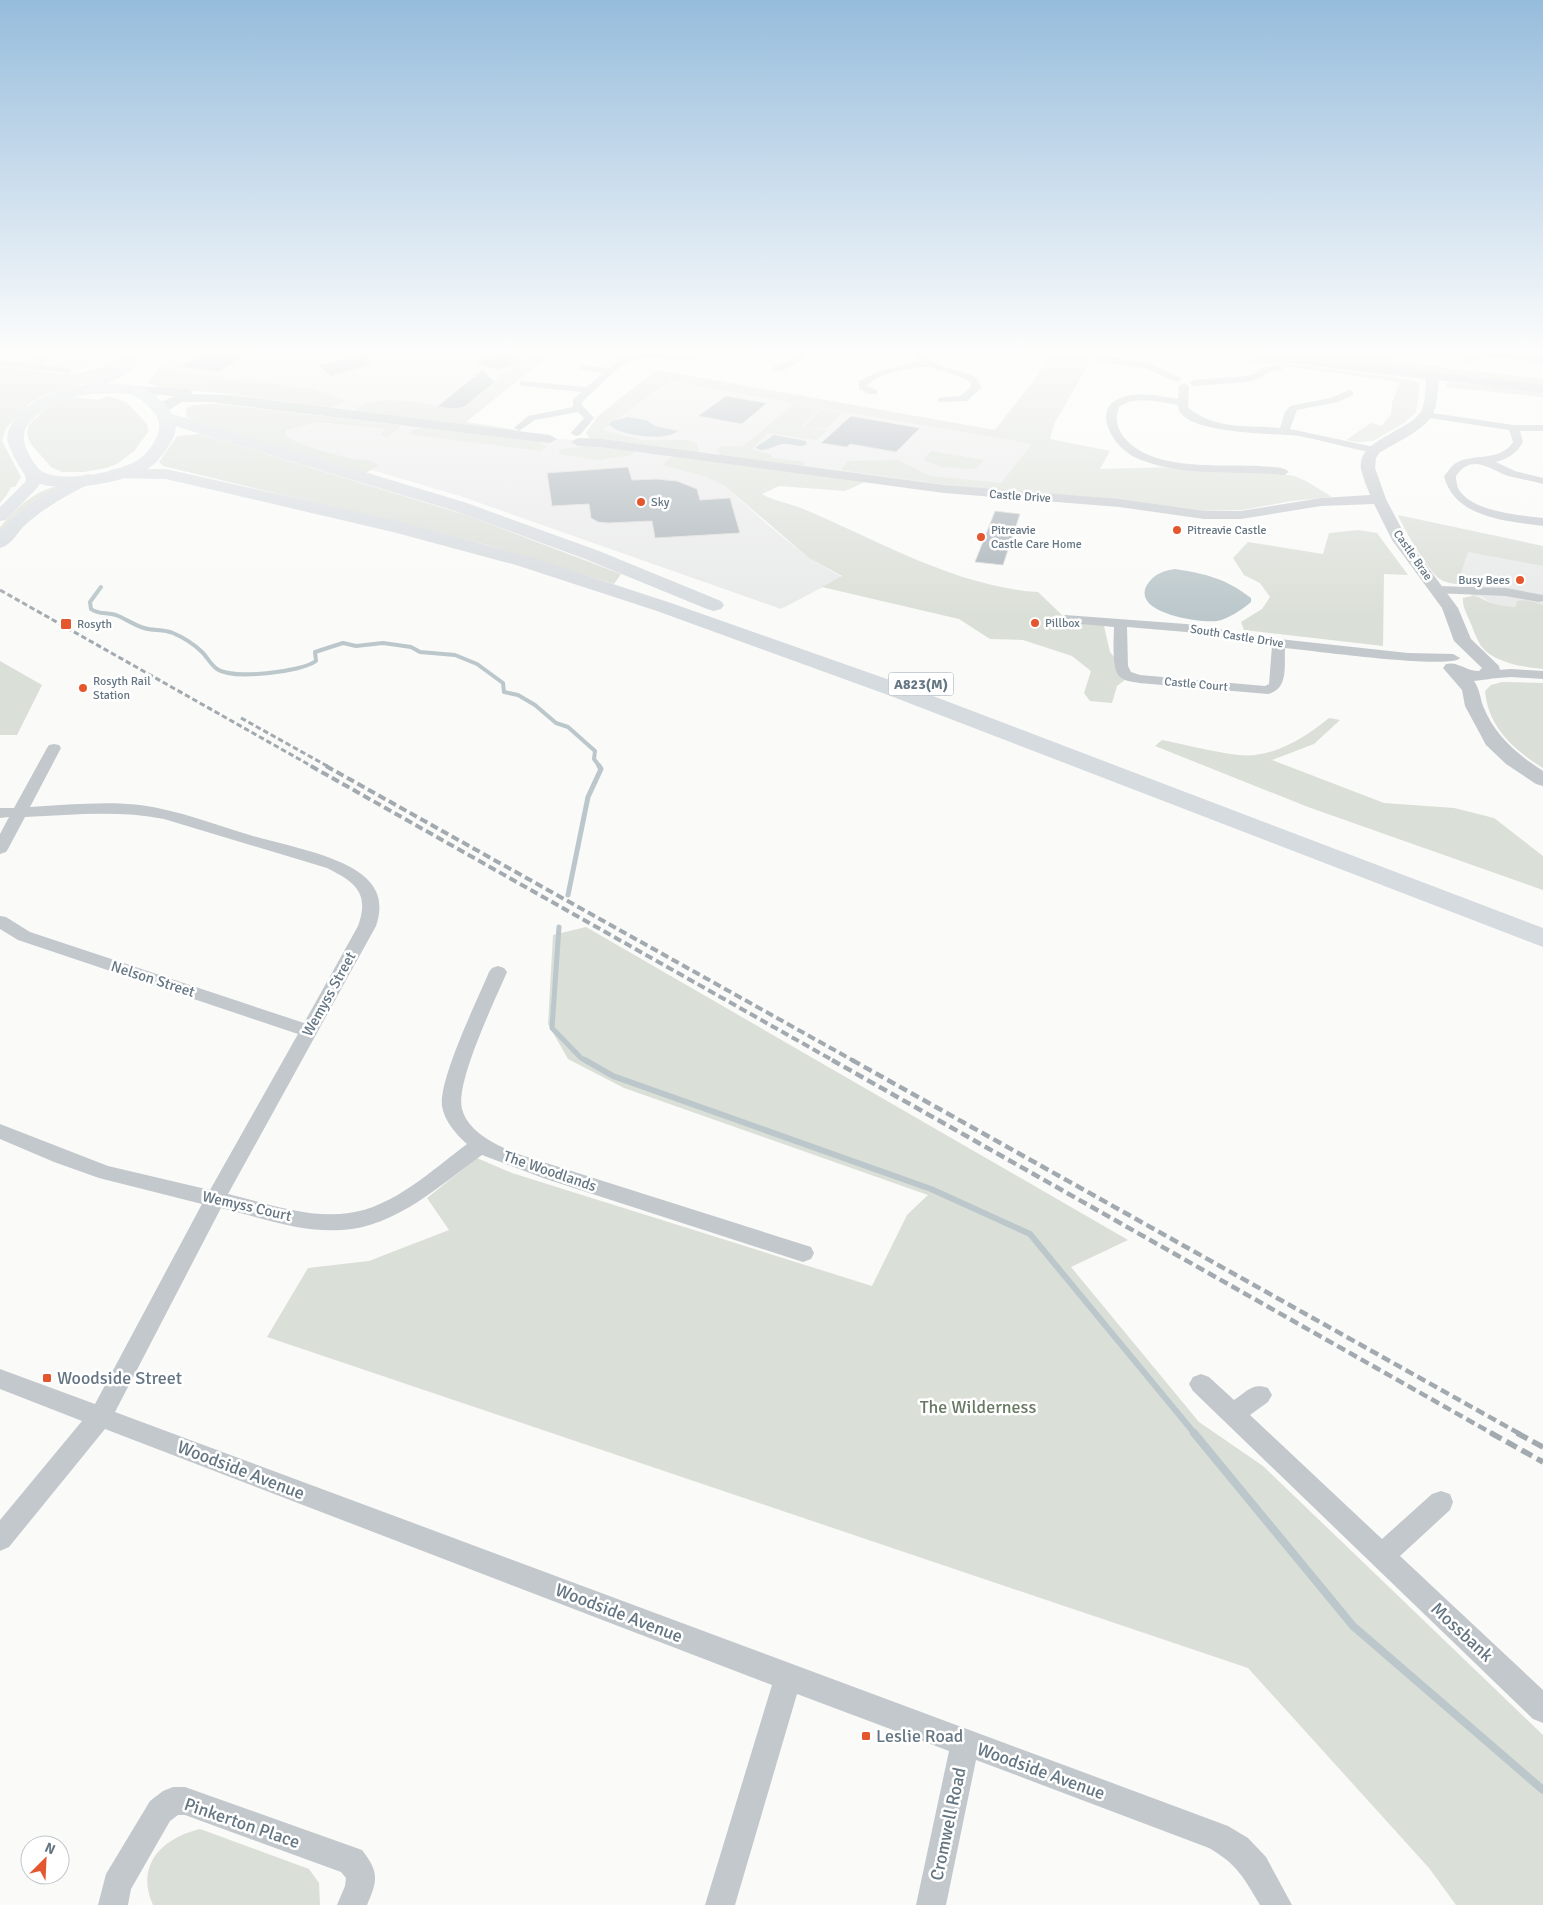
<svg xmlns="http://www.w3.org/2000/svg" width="1543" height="1905" font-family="Signika,sans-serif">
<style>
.built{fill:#e8e9e9}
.green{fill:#dadfd7}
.water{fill:#bbc7cb}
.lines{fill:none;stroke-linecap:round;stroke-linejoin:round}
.stream-far3{stroke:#bbc7cb;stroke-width:4}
.stream-far2{stroke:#bbc7cb;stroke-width:5}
.stream-far1{stroke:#bbc7cb;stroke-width:6}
.stream{stroke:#bbc7cb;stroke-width:8}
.building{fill:#aab3b9;stroke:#dcdcda}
.minor{fill:#c3c8cc;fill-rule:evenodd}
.tertiary{fill:#c3c8cc;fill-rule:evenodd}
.secondary{fill:#d6dbdf;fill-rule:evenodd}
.primary{fill:#d6dbdf;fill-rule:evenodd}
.motorway{fill:#d6dbdf;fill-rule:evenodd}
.rail-far3{stroke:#a2aab0;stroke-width:3;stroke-dasharray:5.5 3;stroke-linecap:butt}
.rail-far2{stroke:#a2aab0;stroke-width:4;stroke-dasharray:8 4;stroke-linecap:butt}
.rail-far1{stroke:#a2aab0;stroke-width:4.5;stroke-dasharray:9 4.5;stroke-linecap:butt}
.rail{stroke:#a2aab0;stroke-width:5.5;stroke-dasharray:12 5.5;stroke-linecap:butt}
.poi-dot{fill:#e4572e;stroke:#fff;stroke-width:2}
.labels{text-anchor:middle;stroke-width:5;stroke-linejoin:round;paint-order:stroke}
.far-street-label{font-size:12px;fill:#657683;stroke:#fff}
.far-poi-label{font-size:12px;fill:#657683;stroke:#fff;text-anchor:start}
.shield{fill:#fff;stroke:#939fa8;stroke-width:1}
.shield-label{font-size:14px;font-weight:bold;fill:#657683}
.street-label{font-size:15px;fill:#657683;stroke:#fff}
.near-poi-label{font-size:18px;fill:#657683;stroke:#fff;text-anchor:start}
.near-park-label{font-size:18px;fill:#687a64;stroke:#fff}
.near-street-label{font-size:18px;fill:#657683;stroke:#fff}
</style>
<rect width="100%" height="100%" fill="#fafaf8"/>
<path class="built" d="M0 351H140L138 354 79 370 0 360Z
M175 351H537L441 427 573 440 597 438 602 430 669 381 1033 444 1001 483 978 492 716 468 725 486 767 524 809 558 842 577 781 609 460 496 206 421 187 408 194 405 217 404 231 394 162 388 148 383Z
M1468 551 1543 566V605L1531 601H1517L1515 607 1501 606 1492 604 1482 597 1472 596 1461 574Z"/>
<path class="green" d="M542 351H567L557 357 546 358 466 422 516 430 514 432 359 412 356 409C379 392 428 405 455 409L464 407 514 365Z
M1050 351H1096L1054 424 1050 439 1110 451 1100 469 1175 467 1270 472 1294 476 1306 481 1332 497 1291 501 1243 510 1200 511 984 490 841 470 848 461 898 460 930 476 1001 483 1032 444 822 408 801 426 827 431 817 440 768 433 752 449 772 455 773 458 805 462 802 468 722 457 717 451 722 446 741 447 761 432 794 403 669 381 602 430 642 440H688L697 444 700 456 590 439 586 433 598 416 656 370 995 430 1044 367 1048 357H1051L1055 352Z
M1154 351H1192L1412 380 1420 384 1416 412 1404 423 1373 441 1356 442 1346 440 1371 423 1381 426 1391 415 1392 403 1400 382 1212 356Z
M1250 351H1399L1393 362 1543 379V386Z
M118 357H128L117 368 102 378 47 394 31 402 6 428 2 441 21 477 15 487H11L6 496 0 503V366L75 375 106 365Z
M160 367 226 380 287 385 294 388H312L347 401 332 407 318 406 232 394 162 388 148 383Z
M1448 382 1543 392V397L1446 387Z
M108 396 126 402 147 424 148 432 134 451 117 464 106 468 84 472H62L51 467 30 443 27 433 29 425 46 408 65 399 74 397 99 400Z
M217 404 398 425 400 427 387 437 380 435 386 429 318 422 286 430 285 436C304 447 328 453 349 458 363 462 364 457 379 465L366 473 193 421 187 417 186 411 187 408 194 405Z
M822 409 843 413 825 429 804 426Z
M423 427 538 440 546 447 541 451 408 434 413 430Z
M200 434 466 515 621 574 614 584 487 545 184 471 163 466 159 462 177 436Z
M597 445 635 450 632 455 599 460 558 454 562 449Z
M931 451 984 460 975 469 941 467 923 460Z
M674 455 865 482 845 491 779 486 762 494C774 501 788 503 801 508 876 539 956 587 1038 592L1063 616 1104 626 1110 652 1121 666 1126 679 1117 686 1112 703 1090 701 1084 693 1091 671 1072 656 1023 640 990 639 959 619 822 587 842 576 809 558 725 486 704 476 662 465Z
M57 486 67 487 0 534V527C17 508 31 493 57 486Z
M1398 515 1543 546V566L1468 552 1461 574 1466 585C1456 584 1444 584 1436 576 1426 566 1403 528 1398 515Z
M1358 530 1377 533 1408 575 1384 574 1383 646 1244 630 1241 622 1262 609 1270 597 1260 583 1244 575 1233 558 1248 542 1323 554 1329 533Z
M1472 596C1484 597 1485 602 1494 604 1501 606 1508 606 1515 607L1517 601C1526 599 1534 602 1543 605V669C1523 667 1494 663 1481 646 1477 640 1474 631 1471 624 1468 616 1462 607 1463 598Z
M0 661 42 685 17 735H0Z
M1502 682 1543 683V768C1514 750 1488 727 1485 691L1491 685Z
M1329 718 1340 720 1314 744 1272 760 1384 803 1454 808 1494 818 1543 856V890L1308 807 1155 746 1162 740C1187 745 1213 752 1238 755 1271 759 1305 738 1329 718Z
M586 927 1128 1240 1071 1267 1199 1422 1263 1466 1543 1735V1905H1456L1429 1868 1248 1668 267 1337 308 1268 369 1261 449 1230 427 1198 477 1158 512 1173 872 1286 907 1215 928 1195 624 1088 568 1059 548 1024 553 935Z
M200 1829 309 1869 319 1883 320 1905H153C135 1865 162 1838 200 1829Z"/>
<path class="water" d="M628 417 646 420 655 426 678 431C666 442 618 436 609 424L612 421Z
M774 435 806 441 807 444C800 449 793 443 784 444 774 444 768 453 757 449L756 447Z
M1175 569C1206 574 1225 578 1251 598V602C1243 609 1228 619 1217 621 1198 623 1126 612 1149 582 1156 573 1164 571 1175 569Z"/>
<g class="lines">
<path class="stream-far3" d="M101 587 90 602 91 609C99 615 107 612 116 615 126 619 134 625 144 628 153 631 163 629 173 633 182 637 195 645 202 652 207 657 211 665 217 669 233 680 301 672 316 661L315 652 343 643 356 646 383 643 411 647 420 652 455 655 477 664 503 683 504 692 518 695 535 705 556 723 568 727 595 751 594 759 600 767"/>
<path class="stream-far2" d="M568 895 588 797 601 769 599 766
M559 927 552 1028 581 1058 587 1061"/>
<path class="stream-far1" d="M585 1060 613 1076 931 1189 1030 1234 1195 1434"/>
<path class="stream" d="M1194 1433 1353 1626 1543 1790"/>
</g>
<path class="building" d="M208 351H253L218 372 180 367Z
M499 353 524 360 499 370 474 363Z
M368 354 370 365 331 376 318 365Z
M482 370 495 382 464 407 455 409 437 407Z
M726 396 767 403 742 424 698 416Z
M851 416 920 428 896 452 850 444 847 447 821 443Z
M628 467 632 480 656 479 677 481 697 489 700 500 730 498 740 533 655 538 652 521 608 523 598 522 591 518 589 504 552 506 547 473Z
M995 511 1020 514 1003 565 975 562Z"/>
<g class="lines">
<path class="minor" d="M48 351H58L52 358 40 365 71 369V373L0 366V360L29 363Z
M708 351H722C700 369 657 353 630 361 621 364 592 393 583 401L582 405 594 418 580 435 576 436 571 433 584 418 578 412 535 420 519 431 514 428 528 416 573 407V400L581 392 523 386 520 385V381L587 387 603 373 580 369V365L609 368 622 357 647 352 691 355Z
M799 351H809C801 361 786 373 773 371V367L792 358Z
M911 351H920C933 370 960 367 978 379L981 388 967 401 938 402V398L960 396 971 387 970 382C962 377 935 367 926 367 912 366 874 375 867 386L877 390V394H869L859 389V381L881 370 920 362Z
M1029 351H1046L1039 354 1042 358 1037 361 1029 355Z
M1484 352H1504L1543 357V363L1494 357 1465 362 1460 359 1471 354Z
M1099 356 1150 363 1182 379 1177 382 1145 368 1096 361 1094 359Z
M1279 365 1282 366V370L1268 372 1261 378 1247 382 1194 386 1189 383 1194 380 1246 376 1255 374 1262 368Z
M1184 383 1189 386 1188 407C1213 430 1249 425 1280 428L1285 412 1290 406 1331 398 1349 390 1353 391V395L1338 402 1297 410 1290 429 1374 447 1379 450 1374 453C1349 448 1324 441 1299 436 1277 433 1178 435 1178 405 1159 402 1136 395 1119 407 1115 419 1116 426 1123 436 1150 472 1220 464 1260 466 1269 467 1284 466 1289 472L1284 475C1238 470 1187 477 1144 461 1138 459 1131 456 1127 452 1111 441 1094 410 1118 399 1137 390 1159 396 1178 399L1179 386Z
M1426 412 1514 425H1543V431H1520L1523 442C1516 454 1509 458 1496 462L1515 471 1543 478V484C1532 481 1520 479 1508 476 1489 469 1472 453 1456 476 1456 480 1457 485 1458 488 1470 512 1520 515 1543 518V526C1507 521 1454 518 1444 476 1447 473 1449 469 1452 466 1469 451 1499 464 1513 442L1509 430 1422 417V413Z
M1438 586 1506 588 1543 595V601L1539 602 1506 596 1434 593 1432 590Z
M1065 615 1186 624 1279 639 1408 653 1453 654 1460 658C1451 670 1308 650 1285 648 1284 666 1289 689 1268 694L1139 683C1134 682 1124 681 1120 677 1111 670 1114 638 1114 627L1060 622 1059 619ZM1127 627 1186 632 1272 646 1269 684 1265 686 1140 675 1131 672 1128 666Z
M1511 669 1543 671V679L1511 677 1486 679 1479 675 1486 671Z
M54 744 59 745 61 748 30 807C66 805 104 801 140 805 178 810 216 825 253 836 285 845 343 856 366 878 381 892 382 908 376 926L228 1194C266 1203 309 1219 349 1213 394 1207 432 1170 467 1144 457 1135 444 1121 442 1106 439 1078 477 1001 489 972L492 968 498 966 504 968 507 972C495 1000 455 1083 462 1109 469 1134 500 1147 521 1155L811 1247 814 1253 811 1259 803 1262 543 1178 482 1155C440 1185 396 1227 342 1230 301 1233 259 1217 221 1208L115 1412 1228 1826 1248 1838 1266 1857 1292 1905H1260C1244 1878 1237 1864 1209 1848L976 1760 946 1905H916L949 1751 797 1694 735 1905H705L772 1685 105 1429 9 1547 0 1551V1520L82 1421 0 1389V1369L95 1404 202 1204 99 1178 54 1162 0 1139V1124L108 1166 210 1190 298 1034 18 940 0 929V916L6 917 30 932 304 1023 358 926C370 893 355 882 327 868L164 819C118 810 72 815 25 817L8 849 6 852 0 854V834L9 817 0 818V808H14L47 748 49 745Z
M1201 1374 1209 1377 1234 1400C1246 1392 1253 1382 1268 1388L1272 1395 1268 1402 1250 1415 1382 1539 1432 1494 1441 1491 1450 1494 1453 1502 1450 1510 1400 1556 1543 1690V1723L1533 1719 1193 1391 1189 1384 1193 1377Z
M173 1787H185L362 1850C379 1872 378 1880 367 1905H337L345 1886 346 1878 341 1872 185 1815H178L170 1821 131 1889 128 1905H98L106 1874 150 1801 163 1791Z"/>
<path class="tertiary" d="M1214 351H1247L1543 385V393L1439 380C1437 391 1438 406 1432 416 1421 432 1395 443 1379 453L1376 458 1375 468 1386 499 1407 539 1458 608 1471 639 1499 666 1500 670 1490 679 1474 681C1480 690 1480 697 1483 706 1495 736 1517 754 1543 771V786L1536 784 1506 764 1486 745 1465 706 1462 690 1443 668 1446 664C1458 661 1466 671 1479 671L1482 668 1454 641 1442 608 1392 540 1374 504 1321 506 1241 519H1204L1119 507 944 493 601 447 578 446 571 442 578 438 601 439 944 485 1119 499 1204 511H1241L1321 498 1370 495C1367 487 1363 478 1361 469 1356 441 1406 432 1420 413 1426 405 1425 389 1426 379L1220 355Z
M136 386 186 389 191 390 192 394 227 395 550 435 557 439 550 443 211 402H182L161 415 154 411 161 402 175 396 132 393 130 390Z"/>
<path class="secondary" d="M32 466 38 468 42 480 37 488 6 520 0 521V507L25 482 26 480 24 471 26 468Z
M88 474 94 476 96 479 94 482C68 494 43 508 23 527 16 535 10 546 0 548V532C20 509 58 482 88 474Z"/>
<path class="primary" d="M133 351H147L129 373 106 384C134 383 151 386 169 410 178 422 178 431 170 444 164 453 157 464 147 469 123 483 54 496 29 479 23 474 18 464 14 457 10 447 4 439 9 429 23 400 56 389 85 385L87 381 119 367ZM117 393C132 393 140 397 150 408 161 419 162 429 154 442 150 449 144 457 136 461 118 472 63 483 43 472 35 468 25 449 24 440 23 432 27 425 32 420 55 396 86 393 117 393Z"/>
<path class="motorway" d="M166 412 467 503 599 551 721 601 724 605 721 609 714 611 707 609 585 559 455 511 184 429 160 420 158 417 160 414Z
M116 469H166L397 521 530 557 671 603 904 685 1543 928V947L888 695 657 611 516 565 393 532 166 479 110 478 107 474 110 470Z"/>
<path class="rail-far3" d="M0 590 313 767
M241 718 329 767"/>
<path class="rail-far2" d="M311 766 834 1061
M326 766 854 1061"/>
<path class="rail-far1" d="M832 1060 1493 1434
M852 1060 1520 1434"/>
<path class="rail" d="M1491 1433 1543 1462
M1517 1433 1543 1447"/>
</g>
<linearGradient id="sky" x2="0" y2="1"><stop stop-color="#96bcdc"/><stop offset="0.57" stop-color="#fdfdfc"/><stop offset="1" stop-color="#fdfdfc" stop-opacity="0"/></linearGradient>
<rect width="1543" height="617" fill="url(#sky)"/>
<g class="poi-dot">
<circle cx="641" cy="502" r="5"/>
<circle cx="1177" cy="530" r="5"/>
<circle cx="981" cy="537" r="5"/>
<circle cx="1520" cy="580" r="5"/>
<circle cx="1035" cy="623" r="5"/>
<rect x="60" y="618" width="12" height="12" rx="2.5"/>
<circle cx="83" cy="688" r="5"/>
<rect x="42" y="1373" width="10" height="10" rx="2.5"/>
<rect x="861" y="1731" width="10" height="10" rx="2.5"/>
</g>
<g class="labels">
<g class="far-street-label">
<text transform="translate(1020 496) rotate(4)" y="4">Castle Drive</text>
<text transform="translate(1413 555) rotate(55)" y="4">Castle Brae</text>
<text transform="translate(1237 636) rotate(9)" y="4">South Castle Drive</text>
<text transform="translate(1196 684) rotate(5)" y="4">Castle Court</text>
</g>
<g class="far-poi-label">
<text x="651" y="506">Sky</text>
<text x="991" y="534">Pitreavie<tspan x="991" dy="14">Castle Care Home</tspan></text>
<text x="1187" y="534">Pitreavie Castle</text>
<text x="1510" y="584" text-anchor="end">Busy Bees</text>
<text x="1045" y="627">Pillbox</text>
<text x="77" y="628">Rosyth</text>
<text x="93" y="685">Rosyth Rail<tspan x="93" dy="14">Station</tspan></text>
</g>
<rect class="shield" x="888.5" y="672.5" width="65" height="23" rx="4"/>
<g class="shield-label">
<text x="921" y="689">A823(M)</text>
</g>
<g class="street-label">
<text transform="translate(153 979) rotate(18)" y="5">Nelson Street</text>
<text transform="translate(329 994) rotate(-61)" y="5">Wemyss Street</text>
<text transform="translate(550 1171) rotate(19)" y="5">The Woodlands</text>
<text transform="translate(247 1206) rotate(13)" y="5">Wemyss Court</text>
</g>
<g class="near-poi-label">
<text x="57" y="1384">Woodside Street</text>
<text x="876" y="1742">Leslie Road</text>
</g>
<g class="near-park-label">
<text x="978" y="1413">The Wilderness</text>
</g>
<g class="near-street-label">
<text transform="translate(241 1470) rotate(21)" y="6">Woodside Avenue</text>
<text transform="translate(619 1613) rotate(21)" y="6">Woodside Avenue</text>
<text transform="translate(1462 1632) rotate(43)" y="6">Mossbank</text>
<text transform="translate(1041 1771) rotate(20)" y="6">Woodside Avenue</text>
<text transform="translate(242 1823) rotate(19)" y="6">Pinkerton Place</text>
<text transform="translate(948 1824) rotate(-78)" y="6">Cromwell Road</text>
</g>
</g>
<g transform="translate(45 1860) rotate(24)"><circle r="24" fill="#ffffff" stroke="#c1c8cd"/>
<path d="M0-4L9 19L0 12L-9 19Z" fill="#e4572e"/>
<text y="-8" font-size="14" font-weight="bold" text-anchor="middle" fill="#657683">N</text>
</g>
</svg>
